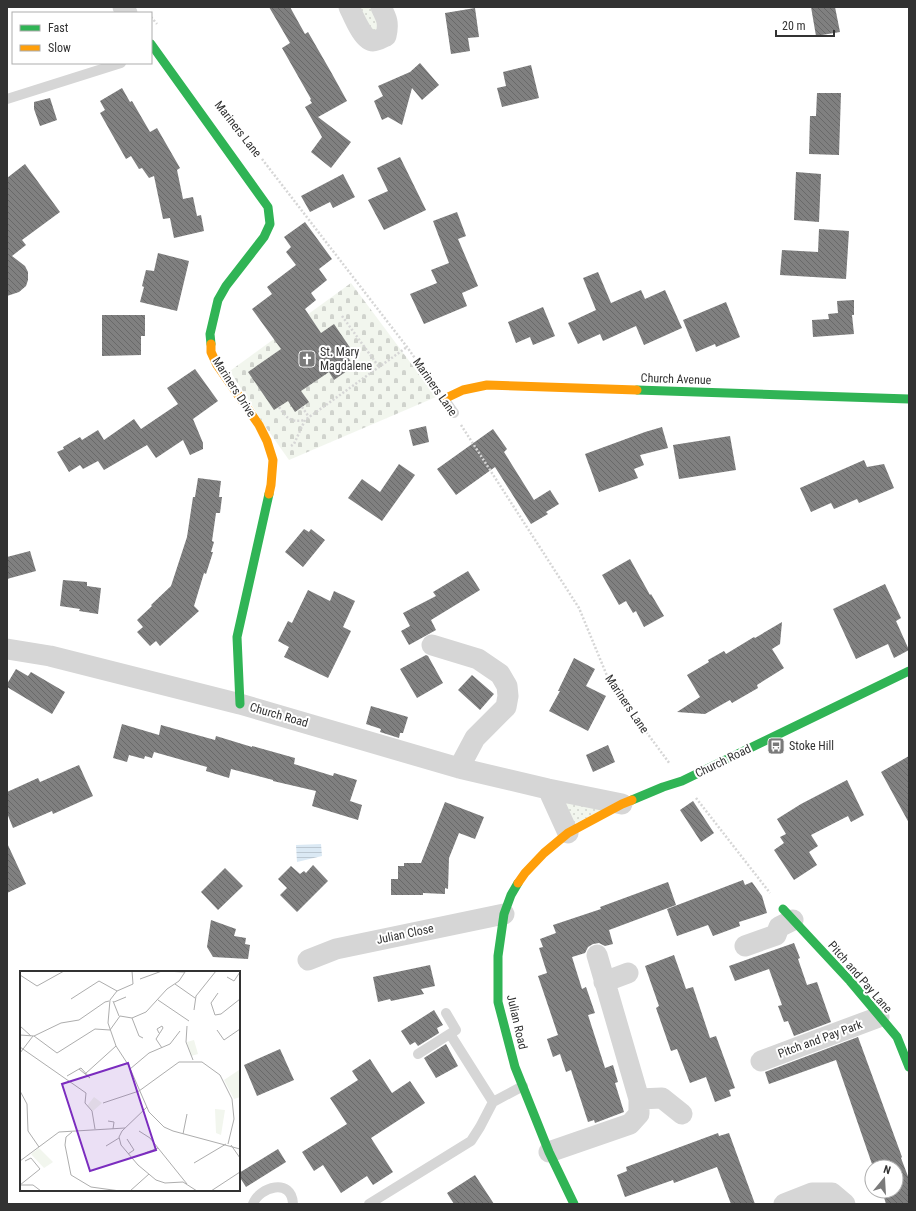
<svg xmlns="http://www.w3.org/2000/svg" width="916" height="1211" font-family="'Roboto Condensed',sans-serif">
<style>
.grass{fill:url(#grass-dots)}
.cemetery{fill:url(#cemetery-stones)}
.water{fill:url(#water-rules)}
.building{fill:url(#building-back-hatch)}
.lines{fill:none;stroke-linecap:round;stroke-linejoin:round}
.path{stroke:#d6d6d6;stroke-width:2.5;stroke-dasharray:2 2;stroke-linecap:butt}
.lane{stroke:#d6d6d6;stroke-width:10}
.street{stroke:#d6d6d6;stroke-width:21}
.fast{stroke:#30b455;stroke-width:9}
.slow{stroke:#ff9f0a;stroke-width:9}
.labels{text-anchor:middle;stroke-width:4;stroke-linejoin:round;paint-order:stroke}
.street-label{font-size:12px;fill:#323232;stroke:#fff}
.poi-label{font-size:12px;fill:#323232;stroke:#fff;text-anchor:start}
.inset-road{fill:none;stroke:#adadad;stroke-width:1}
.view{fill:#7b2cbf;fill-opacity:0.15;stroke:#7b2cbf;stroke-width:2}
.inset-edge{fill:none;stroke:#323232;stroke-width:2}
</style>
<defs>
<pattern id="grass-dots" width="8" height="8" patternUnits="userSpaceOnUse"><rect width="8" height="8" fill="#f2f6ee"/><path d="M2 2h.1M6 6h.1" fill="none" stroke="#d0d3cd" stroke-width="1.8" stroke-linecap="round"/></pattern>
<pattern id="cemetery-stones" width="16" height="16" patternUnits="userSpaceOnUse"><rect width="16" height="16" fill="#f2f6ee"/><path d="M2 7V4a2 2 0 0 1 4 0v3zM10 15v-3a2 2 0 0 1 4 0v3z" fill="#d0d3cd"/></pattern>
<pattern id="water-rules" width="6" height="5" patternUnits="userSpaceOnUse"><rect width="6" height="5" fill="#dbe9f4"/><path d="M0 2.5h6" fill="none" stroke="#bcc8d2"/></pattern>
<pattern id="building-back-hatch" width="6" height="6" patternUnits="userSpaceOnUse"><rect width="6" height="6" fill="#808080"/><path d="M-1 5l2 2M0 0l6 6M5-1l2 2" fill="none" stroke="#696969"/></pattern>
</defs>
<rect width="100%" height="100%" fill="#fff"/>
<path class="grass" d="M355 7H373L382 24 374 36Z
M560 797 606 808 572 825Z"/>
<path class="cemetery" d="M351 283 436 397 289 460 265 426 230 371Z"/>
<path class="water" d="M321 844 322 856 297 862 296 845Z"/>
<path class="building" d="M269 7H290L305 34 308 32 331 72 347 101 318 117 351 142 331 168 311 152 322 137 305 107 312 103 310 100 311 99 282 48 290 43Z
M811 7H835L840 32 816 36Z
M475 8 479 37 468 38 470 51 451 54 445 13Z
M420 63 439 85 422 100 412 88 402 125 388 117 382 120 374 101 383 96 378 86 410 72Z
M531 65 539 98 502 107 497 88 506 86 503 72Z
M122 88 130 102 132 101 150 132 157 128 180 168 177 170 183 199 193 197 197 216 201 215 204 231 174 238 170 218 163 219 154 176 149 178 142 168 139 169 131 156 126 159 100 113 105 110 100 101Z
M817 93H841L839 155 809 154 810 116H816Z
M50 98 57 120 40 126 34 109V102Z
M400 157 426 210 384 230 368 200 388 191 377 168Z
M25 164 60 212 22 240 26 245 12 256 25 266 28 272V280L26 286 19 292 7 296V178Z
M796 172 821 174 819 222 794 220Z
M343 174 355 197 333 208 330 202 310 212 301 196Z
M457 212 466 236 458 239 478 286 462 293 467 306 424 324 410 294 437 283 431 270 449 263 433 221Z
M305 222 332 259 319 269 327 280 311 293 316 300 305 309 321 333 334 324 351 349 345 353 354 366 334 380 329 372 301 391 309 402 295 412 288 401 274 410 248 372 281 349 252 309 272 294 267 287 296 265 286 252 291 247 284 237Z
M819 229 849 231 846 279 780 275 782 250 818 252Z
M158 253 189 261 177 311 140 302 144 287 142 286 146 270 154 271Z
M598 272 611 303 641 290 645 299 665 290 682 328 644 345 636 326 603 341 600 334 578 344 568 323 596 310 583 278Z
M854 300V315H852L854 334 813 337 812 320 829 319 828 314 838 313 837 301Z
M726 302 740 337 716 347 715 344 696 352 683 320Z
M543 307 555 336 533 345 530 337 516 343 508 322Z
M102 315H145V336H141V355L102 356Z
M195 369 218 401 193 419 203 443V449L190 455 183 440 156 458 147 445 104 470 98 461 83 469 80 465 69 472 57 452 64 449 63 447 80 437 82 440 98 430 104 440 134 419 141 429 178 404 167 388Z
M426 426 429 442 413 446 409 430Z
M662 427 668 448 640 455 644 465 634 469 638 478 599 492 585 454 645 432Z
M493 429 507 449 504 452 534 500 550 490 559 504 546 512 548 514 531 524 495 467 456 495 437 469Z
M730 436 736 470 679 479 673 445Z
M864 460 867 467 884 464 894 488 859 503 857 499 834 509 831 503 811 512 800 488Z
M399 464 415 475 382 521 348 498 362 479 380 492Z
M198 478 221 481 219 497H222L220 513H216L212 541 214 542 211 552H213L206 574 204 573 194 606 199 611 160 646 156 641 150 646 137 632 143 627 137 620 152 606 151 605 171 586 187 537 193 497H195Z
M304 529 309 532 311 529 325 540 303 567 285 552Z
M30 551 36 571 7 579V557Z
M630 559 650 595 651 594 664 616 644 627 636 611 633 613 626 601 619 605 602 575Z
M468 571 480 590 431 620 436 630 409 645 401 631 410 626 403 613 436 596 433 592Z
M63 580 87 582V586L101 588 98 614 79 611 80 609 60 606Z
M885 584 901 618 896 621 909 650 894 658 888 644 856 659 833 609Z
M308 590 330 601 334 591 355 601 343 627 351 631 328 678 284 657 289 647 278 641 288 621 292 623Z
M782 622 780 644 772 649 784 668 757 685 758 688 732 703 730 700 705 714 677 712 700 697 687 675 709 662 708 660 724 651 726 654 754 637 755 638Z
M426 655 428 656 443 683 417 698 400 669Z
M574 658 595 669 586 686 606 696 588 731 549 711 560 691H558Z
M16 669 28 676 31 672 65 692 52 714 7 687V684Z
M472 675 494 694 480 710 458 690Z
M371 706 408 717 403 733H400L399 738 380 732 381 729 366 724Z
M122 724 159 735 161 725 215 740 216 736 252 747V746L295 758 294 764 333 776 334 773 357 780 350 801 362 805 358 820 312 806 316 791 273 781V780L231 769 229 778 206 771 207 767 154 752 152 758 145 756 144 759 129 755 127 762 113 758Z
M608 745 615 762 593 772 586 755Z
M909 756V823L881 772Z
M79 765 93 796 53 814 52 811 13 828 7 813V792L38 778 40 782Z
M847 780 864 815 851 822 848 816 811 835 818 846 809 852 817 865 794 880 774 850 784 843 780 837 786 834 777 819 801 804Z
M693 801 714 833 701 842 680 810Z
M445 802 484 817 475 839 459 833 449 858 448 889 445 888V894L423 893V895H391V879H398V866H404V863H421Z
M7 843 26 884 7 893Z
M313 865 328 881 297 912 280 895 287 888 278 879 291 866 300 874 304 871 306 873Z
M225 868 243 886 218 910 201 892Z
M743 880 745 885 752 882 762 896 767 913 739 922 740 926 713 936 708 925 677 936 667 909Z
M668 882 676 905 609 930 613 944 605 946 599 943 593 944 588 947 585 953 572 957 582 989 586 987 595 1013 588 1015 605 1068 613 1065 618 1082 615 1083 624 1112 595 1123 594 1120 588 1122 571 1070 566 1072 560 1054 553 1057 547 1039 558 1035 538 976 547 973 539 948 543 947 540 939 556 933 553 925 601 909 600 907Z
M211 920 236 929 234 936 246 938 245 944 250 945 248 959 213 957 207 947Z
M794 943 800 958 798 959 807 985 817 982 831 1022 794 1036 788 1021 784 1022 778 1006 782 1005 769 969 735 981 729 966Z
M674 955 686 989 693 987 710 1038 716 1036 735 1088 729 1090 731 1096 715 1102 706 1077 690 1083 677 1049 671 1051 656 1008 659 1006 645 966Z
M430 965 435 986 421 989 424 994 391 1001 390 999 378 1002 373 977Z
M434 1010 443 1025 437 1028 439 1033 418 1046 415 1042 410 1045 401 1031Z
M858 1037 902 1157 901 1158 909 1179V1204H886L882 1191H896V1167H873L836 1060 769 1084 765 1072Z
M446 1044 458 1066 436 1078 424 1058Z
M280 1049 294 1080 257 1096 244 1065Z
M370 1059 392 1093 410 1081 425 1103 371 1138 393 1172 373 1185 367 1176 341 1193 323 1165 314 1171 302 1152 347 1124 330 1098 358 1080 352 1071Z
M718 1133 719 1136 729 1133 755 1204H731L717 1167 674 1183 673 1180 625 1197 617 1175 627 1171 626 1167Z
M278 1149 286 1162 246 1187 239 1176V1173Z
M475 1175 494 1204H454L447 1193Z"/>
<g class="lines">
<path class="path" d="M151 17 157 24
M262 159 407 347 432 382
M342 316 379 367
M279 407C287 418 290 423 305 420
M302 407 309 417
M461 425 579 608 610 683 670 764
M291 446 294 444 305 420 407 347
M696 798 770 893"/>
<path class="lane" d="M7 99 121 63
M444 399 454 413
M450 1034 493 1102
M418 1054 456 1030 446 1013
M253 1204C259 1187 292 1177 293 1204
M369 1204 471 1141 480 1127 493 1102 523 1086"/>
<path class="street" d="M123 7 127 13
M349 7C353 15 363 41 373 41 377 41 382 38 386 36 389 23 387 19 381 7
M432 645 478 659 500 674 507 686 508 696 506 707 475 738 459 768
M7 649 50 656 240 704 459 768 548 789 622 804
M548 789 568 833
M745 946 776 935 779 927 793 920
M308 960 336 949 504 914
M604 982 628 973
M761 1061 879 1017
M639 1099 662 1098 682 1114
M549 1152 630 1124 639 1114V1099L597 955
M784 1204 812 1193H832L845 1204"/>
<path class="fast" d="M151 44 268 207 270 224 264 237 226 286 218 300 210 334 211 344
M637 390 909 399
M240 704 237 637 269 494
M632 800 663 787 682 781 909 671
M518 883 511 895 504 914 498 956V1002L515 1067 549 1152 574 1204
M783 909 850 981 897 1037 909 1067"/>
<path class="slow" d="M211 344V352L217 365 259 425 267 441 273 460 271 485 269 494
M444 399 463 390 487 385 637 390
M518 883 525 873 544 853 568 833 622 804 632 800"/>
</g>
<defs>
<g id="church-square" transform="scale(0.9)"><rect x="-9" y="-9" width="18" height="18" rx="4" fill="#7a7a7a" stroke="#fff"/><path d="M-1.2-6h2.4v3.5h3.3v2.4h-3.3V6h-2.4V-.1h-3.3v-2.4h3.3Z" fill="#fff"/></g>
<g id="bus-square" transform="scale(0.9)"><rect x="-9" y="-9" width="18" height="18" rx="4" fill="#7a7a7a" stroke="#fff"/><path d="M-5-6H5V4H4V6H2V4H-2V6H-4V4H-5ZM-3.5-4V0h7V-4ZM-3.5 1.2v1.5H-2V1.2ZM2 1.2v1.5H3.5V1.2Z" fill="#fff"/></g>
</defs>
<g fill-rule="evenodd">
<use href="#church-square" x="307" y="359"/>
<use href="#bus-square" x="776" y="746"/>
</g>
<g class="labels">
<g class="street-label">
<text transform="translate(238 129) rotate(52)" y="4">Mariners Lane</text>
<text transform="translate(676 379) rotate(2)" y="4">Church Avenue</text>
<text transform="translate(234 387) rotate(57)" y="4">Mariners Drive</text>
<text transform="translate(435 387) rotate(55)" y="4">Mariners Lane</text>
<text transform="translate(627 704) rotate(56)" y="4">Mariners Lane</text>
<text transform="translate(279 715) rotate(16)" y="4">Church Road</text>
<text transform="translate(723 761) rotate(-26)" y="4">Church Road</text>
<text transform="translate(405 934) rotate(-12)" y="4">Julian Close</text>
<text transform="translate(860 977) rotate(49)" y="4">Pitch and Pay Lane</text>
<text transform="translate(517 1022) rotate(77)" y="4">Julian Road</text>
<text transform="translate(820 1039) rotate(-20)" y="4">Pitch and Pay Park</text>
</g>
<g class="poi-label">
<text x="320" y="356">St. Mary<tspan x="320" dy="14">Magdalene</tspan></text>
<text x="789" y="750">Stoke Hill</text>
</g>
</g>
<g transform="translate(20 971)">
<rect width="220" height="220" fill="#fff"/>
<path d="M219 99 220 126 214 128 204 109ZM195 138 205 139 201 164 196 162ZM19 177 33 191 24 197 11 183Z" fill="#f2f6ee"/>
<path d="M74 126 82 132 73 140 67 135Z" fill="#f2f6ee"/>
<path d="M174 69 178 83 171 85 167 71Z" fill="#f2f6ee"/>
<path class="inset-road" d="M112 0 113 13 97 20 90 29 88 52 96 75 109 95 129 141 144 156 153 160 220 178M145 0 164 1M0 4 17 15 44 0M207 6 214 10 220 1M120 8 142 0M155 13 175 27M198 22 191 32 195 44 201 43 220 28M51 28 79 10 97 20M138 29 169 50M93 30 99 45M94 31 106 26M174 39 176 25 196 0M112 47 119 65 123 67M0 55 11 65M167 55 166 71 173 89M90 59 100 45 112 47 126 41 147 18 159 10 165 1M197 59 204 69 220 58M139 62 137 58 142 55 143 57 136 68 142 77M0 64 14 65 41 52 59 49 85 31 89 30M14 65 37 82 75 58 90 59M0 76 66 122 65 132 72 140 75 158M0 82 13 65M110 98 129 82 150 73 160 60M65 103 96 75M47 105 59 98 61 97 70 107 59 98M0 120 7 133 8 160 19 176M83 132 119 120 159 91H182L200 104 212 128 214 148 208 173M127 136 102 160 99 166 101 174 118 194 136 209 145 212 163 211 177 220M88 150 94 151 93 158M119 160 130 167 167 213M52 161 46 166 45 174 51 204 71 216 100 220M163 163 167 143M107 168 114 179 108 183M211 174 220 187M86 175 99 167M125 182 138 177M0 190 39 161 105 157M174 192 206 173M0 214 20 198 11 187 5 190M0 214H13L21 220M110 220 129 203M191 220 220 201"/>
<path class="view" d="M108 92 136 179 70 200 42 113Z"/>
<rect width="220" height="220" class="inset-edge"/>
</g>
<rect width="916" height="1211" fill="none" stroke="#323232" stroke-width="16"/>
<rect x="12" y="12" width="140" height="52" fill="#ffffff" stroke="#adadad"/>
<rect x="20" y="25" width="20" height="6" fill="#30b455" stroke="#adadad"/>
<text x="48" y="32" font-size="12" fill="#323232">Fast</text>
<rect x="20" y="45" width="20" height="6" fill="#ff9f0a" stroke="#adadad"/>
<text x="48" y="52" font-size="12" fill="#323232">Slow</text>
<g transform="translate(884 1179) rotate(18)"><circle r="19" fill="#ffffff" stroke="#adadad"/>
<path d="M0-3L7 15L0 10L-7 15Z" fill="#7a7a7a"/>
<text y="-6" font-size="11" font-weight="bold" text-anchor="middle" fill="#323232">N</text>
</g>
<path d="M776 30v6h58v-6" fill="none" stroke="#323232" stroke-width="2"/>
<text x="782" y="30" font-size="12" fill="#323232" stroke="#ffffff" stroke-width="3" paint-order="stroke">20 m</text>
</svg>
